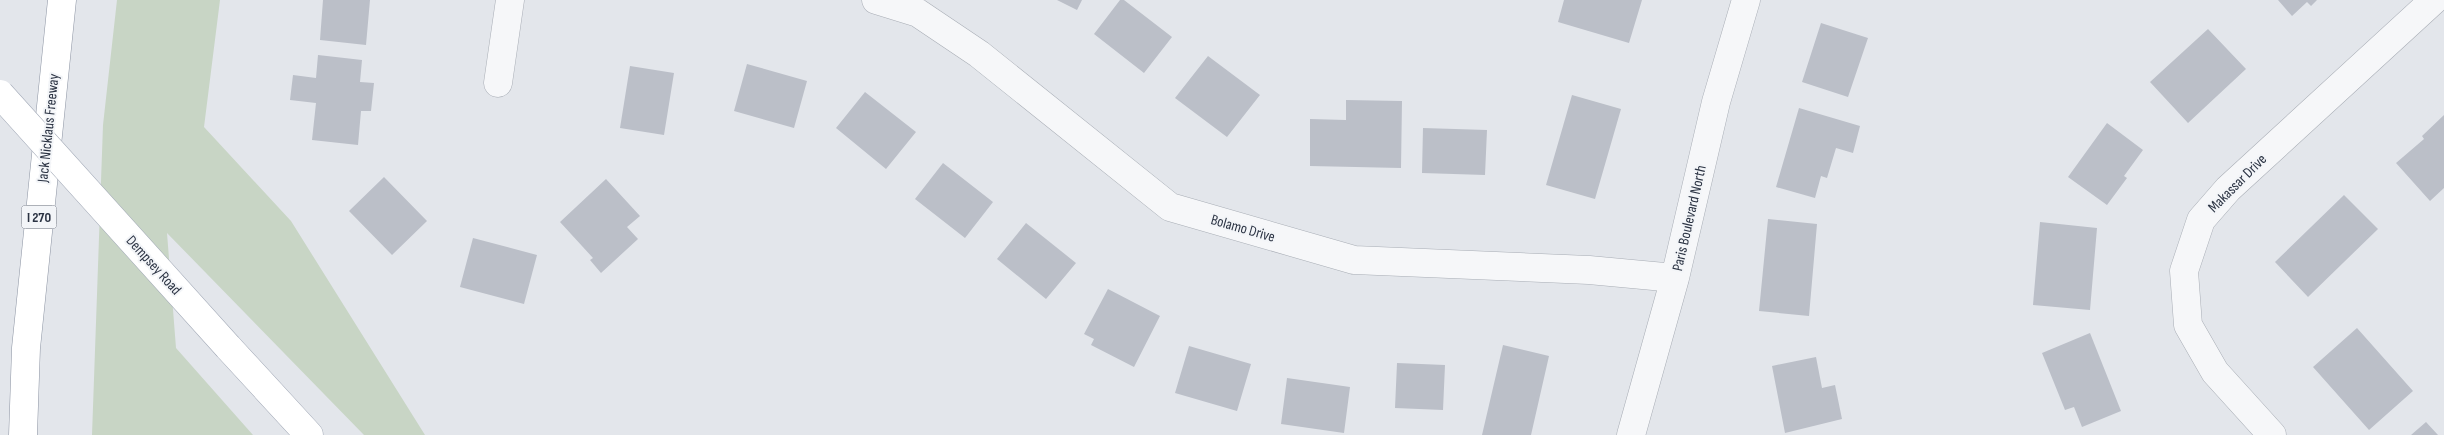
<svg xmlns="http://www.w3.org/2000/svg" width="2444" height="435" font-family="'Sofia Sans Condensed',sans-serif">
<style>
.green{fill:#c8d5c5}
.building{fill:#bbbfc8}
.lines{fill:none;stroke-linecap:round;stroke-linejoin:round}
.minor-casing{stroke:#a8adb5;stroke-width:29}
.major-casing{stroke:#a3aab7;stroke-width:29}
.highway-casing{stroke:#8b93a2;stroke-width:29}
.minor{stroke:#f6f7f9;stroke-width:28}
.major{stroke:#fff;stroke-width:28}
.highway{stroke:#fff;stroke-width:28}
.major-bridge-casing{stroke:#a3aab7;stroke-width:29;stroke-linecap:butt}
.major-bridge{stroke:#fff;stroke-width:28}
.labels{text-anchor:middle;stroke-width:4;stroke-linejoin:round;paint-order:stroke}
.shield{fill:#f3f5f8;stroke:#676d79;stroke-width:1}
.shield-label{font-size:14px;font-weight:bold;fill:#2b3343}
.street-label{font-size:15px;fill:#2b3343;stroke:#f3f5f8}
</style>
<rect width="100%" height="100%" fill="#e3e6eb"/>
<path class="green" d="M117 0H220L204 127 291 221 425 435H364L167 233 176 348 253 435H92L103 125Z"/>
<path class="building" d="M323 0H370L366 45 320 40Z
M1057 0H1082L1077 10Z
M1120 0H1124L1172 37 1144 73 1094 34Z
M1564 0H1642L1629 43 1558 22Z
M2278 0H2317L2311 6 2307 2 2292 16Z
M1821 23 1868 38 1848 97 1802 82Z
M2208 29 2246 69 2188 123 2150 82Z
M318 55 362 60 360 82 374 83 371 111H361L358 145 312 140 316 103 290 100 293 75 316 78Z
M1208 56 1260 95 1227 137 1175 98Z
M747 64 807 81 794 128 734 111Z
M630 66 674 73 664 135 620 128Z
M865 92 916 132 886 169 836 128Z
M1572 95 1621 109 1595 199 1546 185Z
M1346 100 1402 101 1401 168 1310 166V119L1346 120Z
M1799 108 1860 126 1853 153 1836 148 1827 178 1821 176 1815 198 1776 187Z
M2444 115V188L2430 201 2396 163 2424 139 2422 136Z
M2107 123 2143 150 2124 176 2127 178 2107 205 2068 177Z
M1423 128 1487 130 1485 175 1422 173Z
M943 163 993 202 965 238 915 199Z
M384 177 427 221 392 255 349 211Z
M606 179 640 216 627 227 638 239 601 273 590 260 593 258 560 222Z
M2344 195 2378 229 2308 297 2275 262Z
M1768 219 1817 224 1809 316 1759 311Z
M2040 222 2097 228 2090 310 2033 305Z
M1026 223 1076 263 1046 299 997 259Z
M473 238 537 255 524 304 460 287Z
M1108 289 1160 316 1134 367 1091 345 1094 339 1084 334Z
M2357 328 2413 391 2369 430 2313 367Z
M2090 333 2121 411 2082 427 2074 407 2065 410 2042 353Z
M1503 345 1549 356 1531 435H1482Z
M1189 346 1251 364 1237 411 1175 393Z
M1816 357 1822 388 1835 385 1842 419 1785 433 1772 366Z
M1397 363 1445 365 1443 410 1395 408Z
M1287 378 1350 387 1344 433 1281 424Z
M2426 422 2438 435H2411Z"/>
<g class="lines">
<g class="minor-casing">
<path id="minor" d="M876 0 918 13 979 54 1170 207 1354 260 1589 270 1675 278
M498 83 510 0
M1631 435 1675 278 1716 102 1746 0
M2272 435 2215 372 2188 325 2184 271 2201 220 2228 189 2434 0"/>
</g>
<g class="major-casing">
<path id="major" d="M228 347 309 435"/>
</g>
<g class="highway-casing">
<path id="highway" d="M23 435 26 348 62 0"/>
</g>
<use href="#minor" class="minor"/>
<use href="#major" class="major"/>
<use href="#highway" class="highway"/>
<g class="major-bridge-casing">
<path id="major-bridge" d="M0 94 228 347"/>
</g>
<use href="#major-bridge" class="major-bridge"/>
</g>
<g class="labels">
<rect class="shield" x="21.5" y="205.5" width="35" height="23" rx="4"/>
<g class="shield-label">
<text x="39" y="222">I 270</text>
</g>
<g class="street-label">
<text transform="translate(48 128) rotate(-84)" y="5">Jack Nicklaus Freeway</text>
<text transform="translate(2237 183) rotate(-45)" y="5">Makassar Drive</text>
<text transform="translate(1689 218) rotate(-77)" y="5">Paris Boulevard North</text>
<text transform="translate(1243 228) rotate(16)" y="5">Bolamo Drive</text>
<text transform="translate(154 265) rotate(48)" y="5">Dempsey Road</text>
</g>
</g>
</svg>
